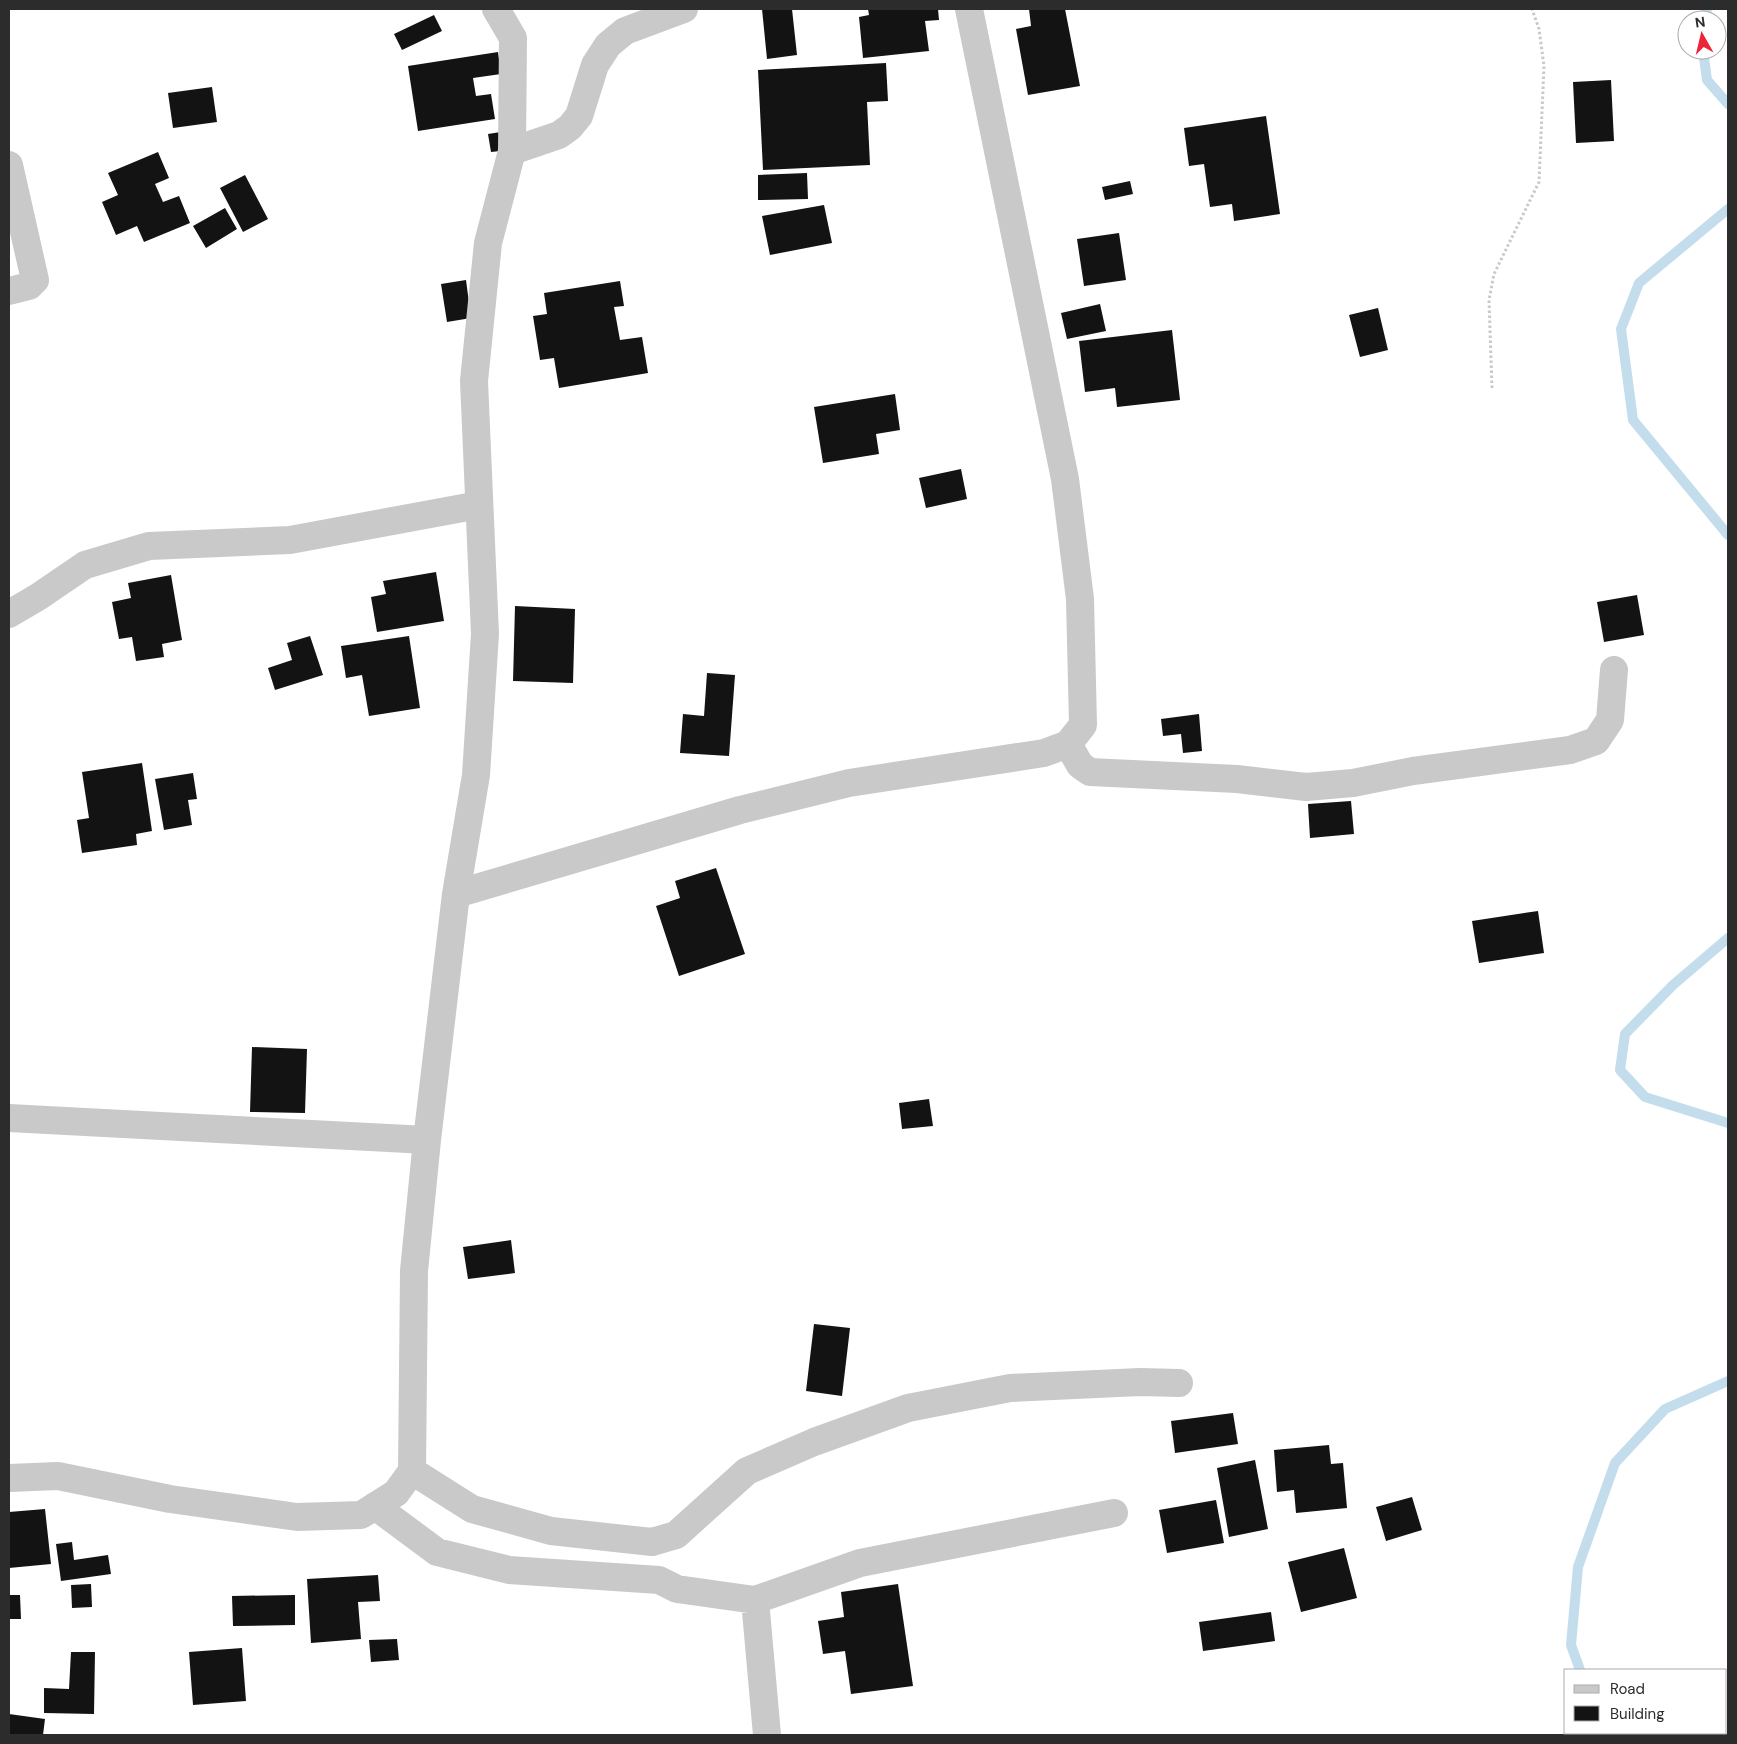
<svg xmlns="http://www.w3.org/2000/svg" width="1737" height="1744" font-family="'DM Sans',sans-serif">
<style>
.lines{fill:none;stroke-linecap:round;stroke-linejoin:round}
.stream{stroke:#c4ddec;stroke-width:10}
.building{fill:#131313}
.path{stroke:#c9c9c9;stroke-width:3;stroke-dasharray:2.5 2.5;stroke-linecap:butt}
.minor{stroke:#c9c9c9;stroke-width:28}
</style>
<rect width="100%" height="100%" fill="#fff"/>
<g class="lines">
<path class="stream" d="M1704 20 1707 9
M1703 50 1707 80 1728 104
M1728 209 1639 283 1621 329 1633 420 1728 535
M1728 938 1673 985 1625 1034 1620 1070 1645 1097 1728 1123
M1580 1670 1571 1645 1578 1567 1615 1463 1665 1409 1728 1381
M1617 1733 1619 1735"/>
</g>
<path class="building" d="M762 9H792L797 55 767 59Z
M868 9H938L939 20 925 21 929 51 863 58 859 17 869 15Z
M1029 9H1065L1080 86 1028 95 1016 29 1031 26Z
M434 15 442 31 402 50 394 34Z
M498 52 501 74 473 78 476 96 491 94 495 119 418 131 408 66Z
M886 63 888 101 867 102 870 165 763 170 758 70Z
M1611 80 1614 141 1576 143 1573 82Z
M212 87 217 122 173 128 168 93Z
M1266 116 1280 214 1234 221 1232 204 1210 207 1204 164 1189 166 1184 128Z
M507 131 510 150 491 152 488 134Z
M158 152 169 178 155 184 163 202 179 196 190 223 144 242 137 226 116 235 102 202 118 195 108 173Z
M807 173 808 199 758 200V175Z
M245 175 268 219 243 232 220 188Z
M1130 181 1133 194 1105 200 1102 187Z
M824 205 832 243 770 255 762 216Z
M225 208 237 229 206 248 193 226Z
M1119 233 1126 280 1084 286 1077 239Z
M466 280 471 318 447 322 441 284Z
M620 281 624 306 614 307 620 340 642 337 648 373 559 388 554 358 540 360 533 316 547 314 544 293Z
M1100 304 1106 331 1067 339 1061 313Z
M1378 308 1388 350 1360 357 1349 315Z
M1172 330 1180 400 1117 407 1115 388 1085 392 1079 341Z
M895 394 900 430 876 434 879 454 823 463 814 407Z
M961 469 967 499 926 508 919 478Z
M436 572 444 621 377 632 371 597 386 594 383 581Z
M171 575 182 640 162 644 164 657 136 661 132 637 119 639 112 602 131 598 128 583Z
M1637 595 1644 635 1604 642 1597 602Z
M515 606 575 609 573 683 513 681Z
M310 636 323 675 275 690 268 668 292 660 287 643Z
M409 636 420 708 369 716 362 675 346 678 341 646Z
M707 673 735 675 729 756 680 753 683 714 704 716Z
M1199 714 1202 751 1183 753 1181 734 1163 736 1161 719Z
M142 763 152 831 136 834 137 845 82 853 77 820 89 818 82 772Z
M193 773 197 799 188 800 192 825 164 830 155 779Z
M1351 801 1354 834 1310 838 1308 804Z
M716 868 745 954 679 976 656 906 680 898 675 881Z
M1538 911 1544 953 1479 963 1472 921Z
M252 1047 307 1049 305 1113 250 1112Z
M929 1099 933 1126 902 1129 899 1103Z
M511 1240 515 1273 468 1279 463 1247Z
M814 1324 850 1328 842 1396 806 1391Z
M1233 1413 1238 1444 1175 1453 1171 1421Z
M1329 1445 1331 1464 1343 1463 1347 1508 1296 1513 1294 1490 1277 1492 1274 1450Z
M1255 1460 1268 1529 1229 1537 1217 1468Z
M1412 1497 1422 1530 1386 1541 1376 1507Z
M1216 1500 1224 1543 1167 1553 1159 1510Z
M45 1509 51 1564 9 1568V1512Z
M72 1542 74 1560 108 1555 111 1574 61 1581 56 1544Z
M1344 1548 1357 1598 1301 1612 1288 1562Z
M378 1575 380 1601 358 1602 361 1639 311 1643 307 1579Z
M91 1584 92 1607 72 1608 71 1585Z
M898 1584 913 1686 851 1694 845 1651 823 1654 818 1621 844 1617 841 1592Z
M9 1595H20L21 1619H9Z
M295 1595V1625L233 1626 232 1596Z
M1271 1612 1275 1641 1203 1651 1199 1622Z
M397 1639 399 1660 371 1662 369 1640Z
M242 1648 246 1701 193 1705 189 1652Z
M71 1652H95L94 1714 44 1713V1688L69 1689Z
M9 1714 45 1719 43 1735H9Z"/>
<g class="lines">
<path class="path" d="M1492 388 1489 300 1494 274 1539 182 1544 66 1539 29 1532 9"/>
<path class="minor" d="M512 151 559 135 570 127 579 116 595 65 608 45 625 31 684 9
M9 165 35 280 29 286 9 291
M9 614 38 597 85 565 149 546 290 540 479 505
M1068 744 1080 765 1090 772 1237 779 1306 787 1353 783 1413 771 1570 750 1596 741 1610 720 1614 670
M456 894 740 810 849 783 1044 753 1068 744 1083 725 1080 599 1065 479 969 9
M9 1118 427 1140
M412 1471 472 1509 551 1531 652 1542 676 1535 747 1471 814 1442 908 1408 1010 1388 1140 1382 1179 1383
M9 1478 58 1476 170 1499 297 1517 361 1515 396 1493 412 1471 414 1271 427 1140 456 894 476 775 485 634 474 381 488 243 512 151 513 38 496 9
M375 1506 437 1552 509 1570 659 1580 677 1589 755 1600 860 1563 1114 1513
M755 1600 767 1735"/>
</g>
<rect width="1737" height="1744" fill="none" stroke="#2c2c2c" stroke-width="20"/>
<rect x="1564" y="1669" width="162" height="65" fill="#ffffff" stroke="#ababab"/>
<rect x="1574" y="1685" width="25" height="8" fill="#c9c9c9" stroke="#ababab"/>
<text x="1610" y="1694" font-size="15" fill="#2c2c2c">Road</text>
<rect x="1574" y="1706" width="25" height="15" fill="#131313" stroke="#ababab"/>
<text x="1610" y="1719" font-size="15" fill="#2c2c2c">Building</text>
<g transform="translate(1702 35) rotate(352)"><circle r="24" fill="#ffffff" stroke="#ababab"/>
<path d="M0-4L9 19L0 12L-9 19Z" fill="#ec253a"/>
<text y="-8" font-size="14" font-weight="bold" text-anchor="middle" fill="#2c2c2c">N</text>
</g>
</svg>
